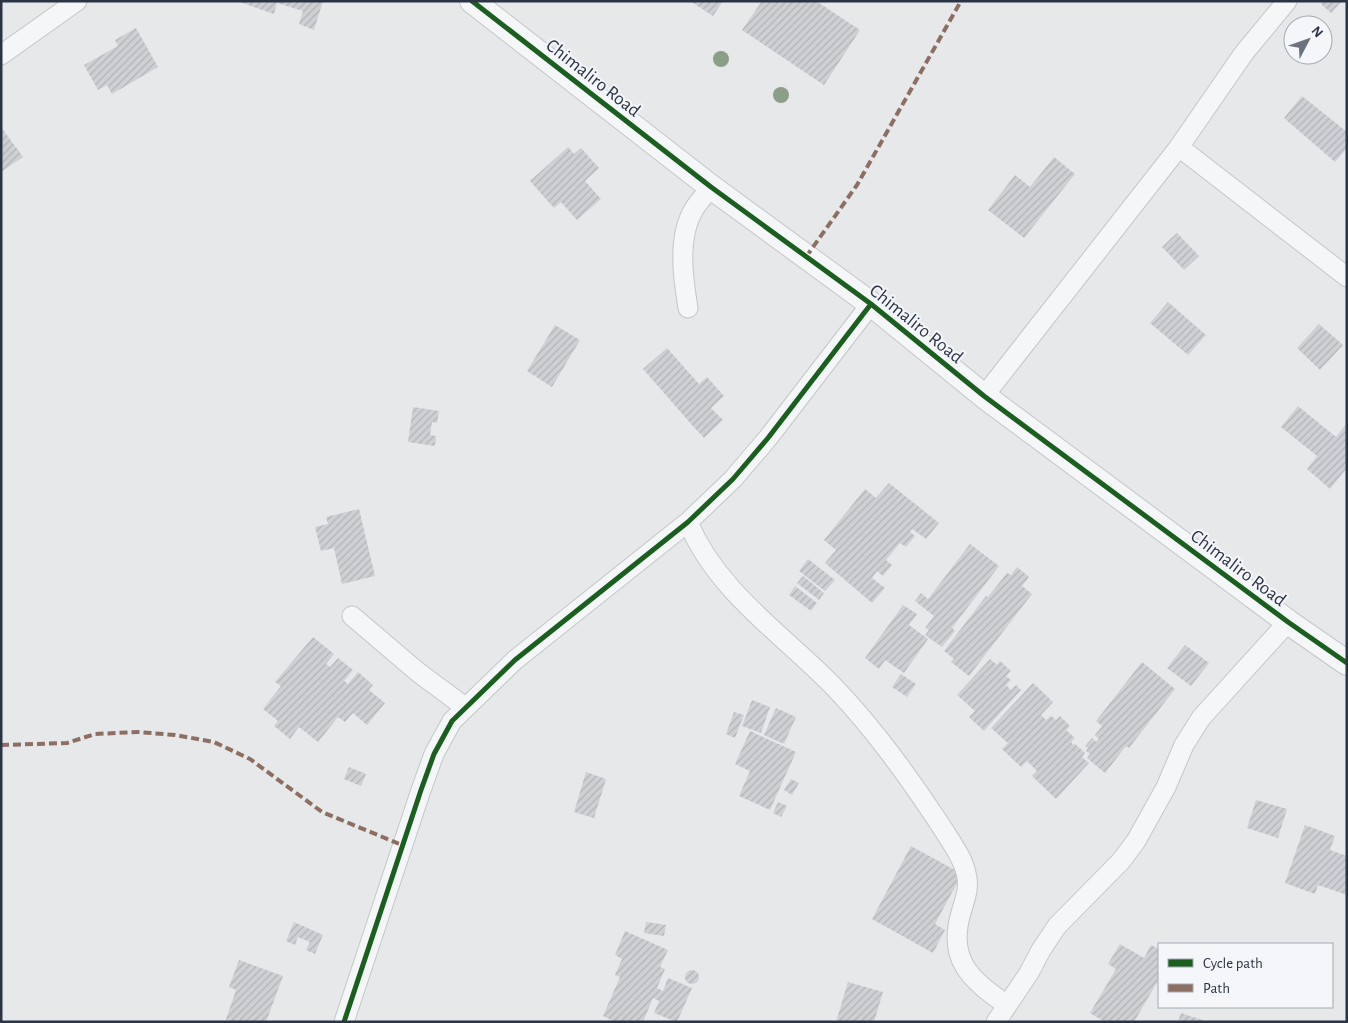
<svg xmlns="http://www.w3.org/2000/svg" width="1348" height="1023" font-family="'Alegreya Sans',sans-serif">
<style>
.building{fill:url(#building-hatch)}
.lines{fill:none;stroke-linecap:round;stroke-linejoin:round}
.minor-casing{stroke:#c4c6c8;stroke-width:21}
.tertiary-casing{stroke:#c4c6c8;stroke-width:26}
.minor{stroke:#f5f6f7;stroke-width:19}
.tertiary{stroke:#f5f6f7;stroke-width:24}
.quiet{stroke:#8d6e63;stroke-width:4;stroke-dasharray:8 4;stroke-linecap:butt}
.cycleway-casing{stroke:#f4f6f9;stroke-width:8}
.cycleway{stroke:#1b5e20;stroke-width:5}
.tree{fill:#8a9e88}
.labels{text-anchor:middle;stroke-width:4;stroke-linejoin:round;paint-order:stroke}
.street-label{font-size:19px;fill:#2b3445;stroke:#f4f6f9}
</style>
<defs>
<pattern id="building-hatch" width="6" height="6" patternUnits="userSpaceOnUse" patternTransform="scale(1.25)"><rect width="6" height="6" fill="#ced0d3"/><path d="M-1 1l2-2M0 6l6-6M5 7l2-2" fill="none" stroke="#b1b3b6"/></pattern>
</defs>
<rect width="100%" height="100%" fill="#e6e8ea"/>
<path class="building" d="M237 1H323L314 30 299 24 303 11 277 3 274 14Z
M690 1H723L713 16Z
M762 1H816L860 30 824 85 742 30Z
M1324 1H1342L1331 13 1321 4Z
M136 28 158 67 112 94 107 85 98 90 84 65 118 46 115 40Z
M1302 96 1347 132V148L1335 162 1284 118Z
M1 127 23 157 1 172Z
M568 147 574 154 581 148 599 168 585 181 601 199 577 220 561 202 554 208 530 181Z
M1054 157 1075 174 1024 238 988 210 1015 175 1030 187Z
M1177 233 1199 256 1184 270 1162 247Z
M1168 302 1206 335 1188 355 1150 323Z
M1319 324 1343 345 1320 370 1297 348Z
M555 325 580 340 552 387 527 371Z
M667 348 699 384 707 377 724 396 711 408 723 420 704 438 692 425 698 420 692 425 643 369Z
M1298 406 1336 437 1347 423V468L1330 489 1307 469 1317 456 1281 427Z
M413 407 439 411 437 423 432 422 430 435 436 436 435 446 408 442Z
M889 483 939 523 926 539 912 529 910 532 915 536 906 547 900 543 886 560 892 565 883 576 877 571 872 578 885 588 872 603 825 563 836 550 824 540 865 489 876 498Z
M359 509 375 576 342 584 334 548 321 551 315 527 328 524 326 517Z
M970 544 999 566 952 628 955 631 942 647 925 635 929 630 925 628 934 616 915 601 921 593 928 599Z
M808 559 835 580 825 591 799 571Z
M1017 567 1029 577 1022 586 1032 594 969 676 951 662 954 659 944 651 986 596 988 597 1007 573 1011 575Z
M803 576 824 593 819 600 797 583Z
M795 586 817 603 811 611 789 595Z
M903 605 917 614 909 625 928 639 904 673 885 660 879 669 865 658Z
M313 637 334 654 326 664 330 667 338 658 353 670 344 681 348 684 358 672 373 685 369 690 385 703 367 725 353 713 345 722 338 717 318 742 299 727 290 739 274 726 278 721 263 709 281 686 275 682Z
M1185 645 1209 663 1191 686 1167 668Z
M990 659 997 665 1000 661 1011 671 1006 676 1011 680 1006 685 1011 690 1016 685 1021 690 984 731 969 717 975 711 957 695Z
M1142 662 1175 689 1129 748 1126 746 1105 773 1087 758 1090 754 1086 751 1088 748 1085 746 1092 738 1096 742 1099 739 1095 735 1102 726 1096 721Z
M901 674 916 684 907 697 892 687Z
M1033 683 1053 702 1041 715 1046 720 1051 716 1056 720 1060 716 1070 726 1066 730 1075 738 1071 742 1073 745 1075 744 1085 753 1082 757 1089 763 1056 799 1032 776 1037 771 1027 761 1021 767 1002 749 1008 743 991 728Z
M752 700 770 707 761 733 742 726Z
M776 708 796 717 784 744 764 735Z
M734 712 744 715 735 738 726 734Z
M750 731 796 752 770 810 739 796 750 771 735 764Z
M349 767 366 774 361 786 344 779Z
M586 772 606 779 594 818 574 812Z
M791 779 799 783 792 795 784 790Z
M1256 800 1287 809 1278 838 1247 828Z
M778 802 787 806 781 817 773 813Z
M1305 825 1335 836 1330 850 1347 856V895L1318 885 1315 894 1285 883Z
M911 846 962 874 935 924 945 930 933 953 872 919Z
M294 922 323 935 315 954 306 950 310 942 298 937 295 945 286 941Z
M646 922 666 925 664 936 644 933Z
M625 931 668 950 660 967 665 969 657 988 663 991 668 978 692 988 677 1022 654 1013 659 1001 653 998 643 1022H615L603 1016 620 977 615 975 622 959 615 955Z
M1120 944 1144 958 1151 945 1159 949V979L1134 1022H1105L1090 1013 1116 969 1108 964Z
M239 960 283 976 266 1022H225L236 990 229 987Z
M685 977a7 7 0 1 1 14 0a7 7 0 1 1-14 0Z
M848 982 883 992 874 1022H836Z
M1181 1013 1205 1021V1022H1178Z"/>
<g class="lines">
<g class="minor-casing">
<path id="minor" d="M1 55 77 1
M1179 147 1347 277
M688 308C683 278 677 237 694 209 699 201 706 194 711 187
M984 396 1179 147 1244 53 1287 1
M688 522C717 592 784 635 835 688 876 731 910 779 943 829 951 842 963 858 966 873 970 887 965 899 961 913 947 960 971 980 1007 1005
M352 616 419 673 465 707
M344 1022 421 790 434 754 452 721 515 660 688 522 733 479 768 438 871 304
M996 1022 1029 973 1041 950 1057 926 1121 861 1136 841 1166 787 1184 745 1201 718 1288 622"/>
</g>
<g class="tertiary-casing">
<path id="tertiary" d="M472 1 711 187 871 304 984 396 1288 622 1347 663"/>
</g>
<use href="#minor" class="minor"/>
<use href="#tertiary" class="tertiary"/>
<path class="quiet" d="M806 257 857 185 961 1
M1 745 67 743 95 734 138 732 175 735 214 742 250 759 322 812 402 845"/>
<g class="cycleway-casing">
<path id="cycleway" d="M472 1 711 187 871 304 984 396 1288 622 1347 663
M344 1022 421 790 434 754 452 721 515 660 688 522 733 479 768 438 871 304"/>
</g>
<use href="#cycleway" class="cycleway"/>
</g>
<g class="tree">
<circle cx="721" cy="59" r="8"/>
<circle cx="781" cy="95" r="8"/>
</g>
<g class="labels">
<g class="street-label">
<text transform="translate(594 77) rotate(38)" y="7">Chimaliro Road</text>
<text transform="translate(917 323) rotate(39)" y="7">Chimaliro Road</text>
<text transform="translate(1239 567) rotate(37)" y="7">Chimaliro Road</text>
</g>
</g>
<rect width="1348" height="1023" fill="none" stroke="#2b3445" stroke-width="5"/>
<rect x="1158" y="943" width="175" height="65" fill="#f4f6f9" stroke="#a4a8b1"/>
<rect x="1168" y="959" width="25" height="8" fill="#1b5e20" stroke="#a4a8b1"/>
<text x="1203" y="968" font-size="15" fill="#2b3445">Cycle path</text>
<rect x="1168" y="984" width="25" height="8" fill="#8d6e63" stroke="#a4a8b1"/>
<text x="1203" y="993" font-size="15" fill="#2b3445">Path</text>
<g transform="translate(1308 40) rotate(49)"><circle r="24" fill="#f4f6f9" stroke="#a4a8b1"/>
<path d="M0-4L9 19L0 12L-9 19Z" fill="#6c737f"/>
<text y="-8" font-size="14" font-weight="bold" text-anchor="middle" fill="#2b3445">N</text>
</g>
</svg>
